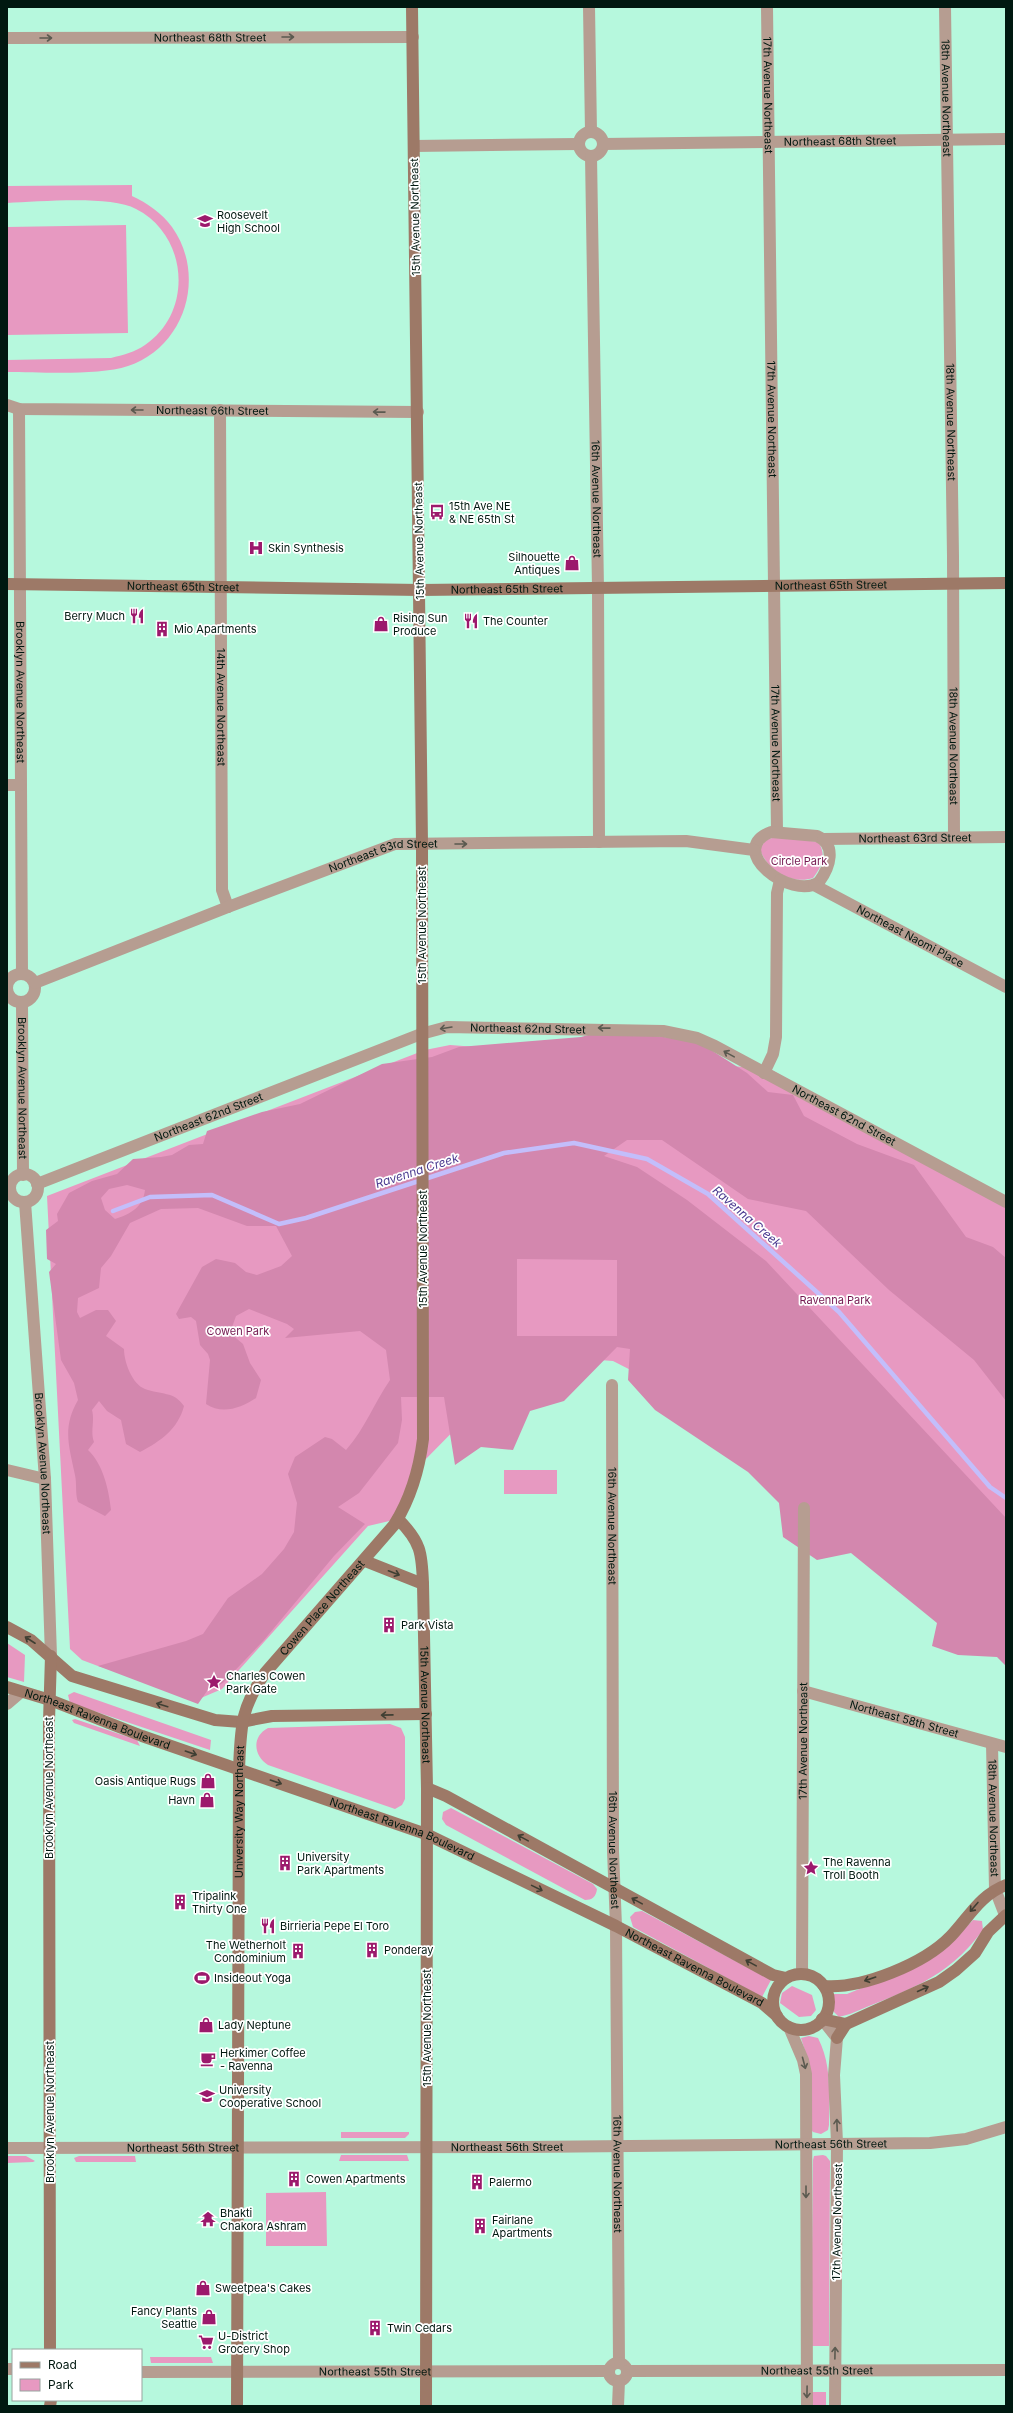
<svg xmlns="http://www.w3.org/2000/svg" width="1013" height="2413" font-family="Inter,sans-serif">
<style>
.green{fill:#e799c1}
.forest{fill:#d387ae;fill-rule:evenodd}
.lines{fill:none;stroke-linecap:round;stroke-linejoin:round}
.stream{stroke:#c3befb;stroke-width:4.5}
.street{stroke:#b69d91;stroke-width:12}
.secondary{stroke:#9d7967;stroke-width:12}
.oneway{stroke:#5b5a50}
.oneway2{stroke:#3f3f33}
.labels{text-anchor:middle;stroke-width:3.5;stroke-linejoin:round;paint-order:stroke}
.street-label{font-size:11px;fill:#001810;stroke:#fff}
.poi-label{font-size:11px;fill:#001810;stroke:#fff;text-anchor:start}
.park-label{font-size:11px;fill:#741a51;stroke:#fff}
.water-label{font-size:12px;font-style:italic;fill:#4b3b90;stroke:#fff}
</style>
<rect width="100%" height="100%" fill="#b6f8dd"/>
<path class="green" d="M132 185V196C147 203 162 213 172 227 207 276 185 347 128 366 98 376 40 372 7 372V360L111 358C123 355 135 352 145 345 194 312 188 235 136 209 110 195 39 202 7 203V186Z
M126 225 128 333 7 335V227Z
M783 837 818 842C827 854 822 867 813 878 792 885 768 871 760 850 765 837 770 838 783 837Z
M450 1045 770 1069 1006 1200V1638L662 1386 613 1361 573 1358 485 1399 419 1466 398 1519 368 1526 222 1689 201 1698 98 1666 82 1660 70 1649 47 1196 425 1050Z
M504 1470H557V1494H504Z
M7 1643 25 1655 24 1682 7 1677Z
M74 1692 211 1740 210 1750 70 1703 68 1695Z
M75 1719 137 1740 140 1746 74 1723 72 1720Z
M390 1724 401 1728 405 1737V1799L402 1805 395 1809 268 1765C254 1756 251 1737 268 1728Z
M451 1808 593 1884 597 1889C596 1897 592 1900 585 1900L446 1825 442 1819 443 1812Z
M642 1911 771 1980 762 1997 633 1927 630 1917 635 1912Z
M973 1920 982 1921 983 1930C945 1981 906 1990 850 2014L839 2017 833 2011 830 1994H847L904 1971 949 1945Z
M792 1986 812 1995 816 2010 811 2016 799 2017 780 2003 782 1993Z
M809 2036 818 2038C832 2065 829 2095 829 2125L828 2130 821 2134 813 2132 810 2128 806 2054 801 2038Z
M341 2132H409V2134L405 2138H341Z
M341 2155H407L409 2161H339Z
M823 2155 826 2156 830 2161 829 2346H811L813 2160 814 2156Z
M7 2156H26L35 2161 33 2162 7 2163Z
M79 2156H135L136 2162H76L74 2158Z
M326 2192 327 2246H266V2193Z
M150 2357H211L213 2363H151Z
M808 2392H826V2406H808Z"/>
<path class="forest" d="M606 1030 697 1041 747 1073 768 1092 793 1095 804 1116 857 1144 914 1165 966 1237 993 1247 1006 1258V1401L974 1360 889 1290 806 1211 748 1199 662 1140H627L604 1156 637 1167 687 1200 766 1261 1006 1518V1666L997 1657 958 1655 932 1646 937 1623 851 1553 817 1560 783 1537 779 1503 748 1472 655 1410 628 1380 630 1349 617 1347 564 1401 530 1411 513 1450 481 1447 455 1465 444 1397H401L402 1420 398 1443 359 1493 338 1507 365 1524 334 1556 264 1640 223 1683 207 1691 198 1704 98 1666 186 1641 203 1634 228 1598 262 1574 284 1549 294 1532 297 1503 288 1474 295 1457 325 1437 332 1439 346 1450C366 1427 373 1405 390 1380L386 1350 360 1331 285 1338 294 1329 287 1324 249 1309 236 1316 230 1333 243 1344 250 1363 261 1380 256 1398C241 1408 222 1415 206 1404L210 1360 208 1354 200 1345 196 1321 191 1317 179 1319 176 1314 202 1267 216 1259 235 1263 246 1272 257 1275 281 1266 292 1256 276 1226H247L198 1208 161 1209 130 1223 111 1256 101 1268 99 1288 78 1298 77 1312 80 1318 96 1310H108L116 1321 106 1336 124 1349C124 1362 132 1384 145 1389 161 1395 174 1391 184 1406 178 1429 161 1441 140 1452L126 1444 121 1420 107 1411 99 1401 92 1410C95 1422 90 1431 94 1442L88 1450C103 1464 109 1490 111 1510L105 1516 78 1502C75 1493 77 1484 75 1475 69 1446 62 1428 78 1400L74 1383 61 1360 49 1272 56 1264 47 1259 46 1230 58 1221 57 1214 69 1193 92 1181 117 1174 133 1159 161 1157 172 1155 189 1145 203 1144 207 1131 262 1112 300 1104 382 1064 432 1057 459 1047 581 1037ZM127 1185 145 1190C143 1207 131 1214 115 1219L105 1210 101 1198 109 1189ZM517 1259 617 1260V1336H517Z"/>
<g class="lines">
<path class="stream" d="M113 1211 150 1197 212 1195 279 1224 306 1218 504 1153 574 1143 647 1159 708 1194 839 1312 990 1487 1006 1498"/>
<g class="street">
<path d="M589 7 591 132"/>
<path id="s1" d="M767 7 777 832"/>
<path id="s2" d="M945 7 953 556 954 837"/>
<path id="s3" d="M7 38 413 37"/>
<circle cx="591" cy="144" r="12"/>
<path id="s4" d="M603 144 1006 139"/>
<path d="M414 146 578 144"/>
<path id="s5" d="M591 156 598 588 599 842"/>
<path id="s6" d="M7 405 19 409 418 412"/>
<path id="s7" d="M19 409 22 974"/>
<path id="s8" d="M220 410 222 890 228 907"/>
<path d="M7 785H20"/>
<path d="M771 832 817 836C837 845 830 867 819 882 791 901 725 850 771 832Z"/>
<path id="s9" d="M823 839 1006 837"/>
<path id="s10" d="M814 885 1006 987"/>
<circle cx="21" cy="988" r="14"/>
<path id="s11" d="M35 983 228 907 395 844 686 841 754 850"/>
<path id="s12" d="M22 1002 23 1175"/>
<path d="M764 1073 773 1054 776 1037 777 893 780 880"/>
<circle cx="24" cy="1188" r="14"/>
<path id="s13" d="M37 1184 421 1034 447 1027 663 1031 697 1038 715 1046 1006 1202"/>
<path id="s14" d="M25 1202 45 1479 51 1656"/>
<path id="s15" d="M612 1385 613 1851 616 1926 619 2363"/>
<path d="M7 1470 45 1479"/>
<path id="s16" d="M803 1691 1006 1747"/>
<path d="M7 1704 21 1692"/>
<path id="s17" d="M992 1744 995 1889 1005 1915"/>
<path id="s18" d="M802 1974 804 1508"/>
<path d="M822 2019 837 2038 834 2075 837 2143 835 2406"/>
<path d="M789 2027 803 2060 806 2074 807 2406"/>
<path id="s19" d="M7 2148 524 2147 930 2143 966 2139 1006 2127"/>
<circle cx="618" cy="2372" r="9"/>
<path d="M7 2369H13"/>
<path id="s20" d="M627 2371 1006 2370"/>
<path id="s21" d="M141 2372 609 2371"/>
<path d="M618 2406 619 2381"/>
</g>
<g class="secondary">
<path id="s22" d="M7 584 420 590 1006 583"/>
<path id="s23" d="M398 1519C421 1542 422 1553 423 1584L427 1788 426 2406"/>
<path d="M365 1561 423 1584"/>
<path d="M7 1627 31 1640 72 1676 215 1720 241 1722 272 1716 426 1714"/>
<path id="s24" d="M7 1687 50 1700 142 1736 426 1834 616 1926 762 2003 777 2016"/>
<path d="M427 1788 446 1796 773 1975 786 1978"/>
<circle cx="801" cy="2002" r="28"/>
<path d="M824 1986C862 1989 924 1964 951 1936 969 1917 980 1895 1006 1885"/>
<path d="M822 2019 846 2024 939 1982 956 1970 975 1953 988 1932 1006 1915"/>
<path d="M837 2038 846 2024"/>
<path d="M50 2350 49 1721 51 1656"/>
<path d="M50 2406 51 2400"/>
<path id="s25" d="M237 2406 239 1769C241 1726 240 1710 265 1673L394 1525C411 1498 419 1471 423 1439L422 844 412 7"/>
</g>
</g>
<defs><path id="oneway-shaft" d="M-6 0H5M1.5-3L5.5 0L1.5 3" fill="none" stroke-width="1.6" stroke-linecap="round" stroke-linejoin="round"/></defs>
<g class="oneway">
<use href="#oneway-shaft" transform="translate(288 37)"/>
<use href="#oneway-shaft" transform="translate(46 38)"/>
<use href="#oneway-shaft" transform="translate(137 410) rotate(-180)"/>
<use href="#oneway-shaft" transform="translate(379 412) rotate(-179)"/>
<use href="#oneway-shaft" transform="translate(461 844)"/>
<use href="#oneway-shaft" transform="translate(446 1028) rotate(171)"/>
<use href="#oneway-shaft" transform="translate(604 1028) rotate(-179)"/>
<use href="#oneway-shaft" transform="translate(729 1054) rotate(-151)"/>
<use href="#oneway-shaft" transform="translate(804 2063) rotate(75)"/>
<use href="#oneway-shaft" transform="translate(837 2125) rotate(-92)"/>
<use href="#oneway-shaft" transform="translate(806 2192) rotate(90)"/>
<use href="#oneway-shaft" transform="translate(835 2353) rotate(-89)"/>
<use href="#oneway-shaft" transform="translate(807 2392) rotate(91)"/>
</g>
<g class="oneway2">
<use href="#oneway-shaft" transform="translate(394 1573) rotate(21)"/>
<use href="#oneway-shaft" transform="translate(30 1640) rotate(-147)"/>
<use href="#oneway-shaft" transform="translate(162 1705) rotate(-163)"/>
<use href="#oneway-shaft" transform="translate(387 1715) rotate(179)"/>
<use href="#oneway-shaft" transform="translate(191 1753) rotate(19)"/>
<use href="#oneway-shaft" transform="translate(276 1782) rotate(19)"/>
<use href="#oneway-shaft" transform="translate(523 1838) rotate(-151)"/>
<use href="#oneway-shaft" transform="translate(537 1888) rotate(26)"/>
<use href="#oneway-shaft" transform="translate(637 1901) rotate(-151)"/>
<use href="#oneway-shaft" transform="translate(974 1907) rotate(131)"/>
<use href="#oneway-shaft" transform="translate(751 1963) rotate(-151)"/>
<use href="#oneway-shaft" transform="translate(870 1979) rotate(161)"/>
<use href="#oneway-shaft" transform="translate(923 1989) rotate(-24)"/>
</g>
<defs>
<g id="school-bare" transform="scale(1.2)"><path d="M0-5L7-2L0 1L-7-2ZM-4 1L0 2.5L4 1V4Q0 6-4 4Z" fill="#9c196c" stroke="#fff" stroke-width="2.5" paint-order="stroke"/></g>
<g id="bus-bare" transform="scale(1.2)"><path d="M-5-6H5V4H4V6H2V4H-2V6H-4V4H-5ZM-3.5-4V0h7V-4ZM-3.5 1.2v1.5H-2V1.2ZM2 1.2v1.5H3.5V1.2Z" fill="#9c196c" stroke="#fff" stroke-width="2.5" paint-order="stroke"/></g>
<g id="hospital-bare" transform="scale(1.2)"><path d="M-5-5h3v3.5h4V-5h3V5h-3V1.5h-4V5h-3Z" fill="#9c196c" stroke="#fff" stroke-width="2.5" paint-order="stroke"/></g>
<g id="shop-bare" transform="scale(1.2)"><path d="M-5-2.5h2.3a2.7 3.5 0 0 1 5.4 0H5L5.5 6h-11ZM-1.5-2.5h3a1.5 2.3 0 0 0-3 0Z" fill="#9c196c" stroke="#fff" stroke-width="2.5" paint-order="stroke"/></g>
<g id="restaurant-bare" transform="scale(1.2)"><path d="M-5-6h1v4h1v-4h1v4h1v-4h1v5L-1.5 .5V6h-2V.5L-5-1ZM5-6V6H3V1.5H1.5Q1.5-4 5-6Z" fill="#9c196c" stroke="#fff" stroke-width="2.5" paint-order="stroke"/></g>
<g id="building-bare" transform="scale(1.2)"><path d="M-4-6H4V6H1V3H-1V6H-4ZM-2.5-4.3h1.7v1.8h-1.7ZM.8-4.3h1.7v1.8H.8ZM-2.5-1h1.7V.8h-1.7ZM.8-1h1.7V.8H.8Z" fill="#9c196c" stroke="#fff" stroke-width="2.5" paint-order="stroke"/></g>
<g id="sight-bare" transform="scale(1.2)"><path d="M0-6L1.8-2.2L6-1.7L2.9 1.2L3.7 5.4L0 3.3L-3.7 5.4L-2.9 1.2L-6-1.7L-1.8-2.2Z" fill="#9c196c" stroke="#fff" stroke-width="2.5" paint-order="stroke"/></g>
<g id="stadium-bare" transform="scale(1.2)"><path d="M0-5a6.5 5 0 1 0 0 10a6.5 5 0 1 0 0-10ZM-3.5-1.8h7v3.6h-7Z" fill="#9c196c" stroke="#fff" stroke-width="2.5" paint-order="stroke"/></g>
<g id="cafe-bare" transform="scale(1.2)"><path d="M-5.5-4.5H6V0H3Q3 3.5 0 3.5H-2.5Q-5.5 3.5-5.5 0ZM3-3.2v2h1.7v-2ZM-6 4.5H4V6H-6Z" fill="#9c196c" stroke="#fff" stroke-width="2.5" paint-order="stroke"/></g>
<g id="temple-bare" transform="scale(1.2)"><path d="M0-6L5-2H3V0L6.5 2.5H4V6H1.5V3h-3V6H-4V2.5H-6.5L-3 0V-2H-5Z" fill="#9c196c" stroke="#fff" stroke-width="2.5" paint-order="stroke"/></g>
<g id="supermarket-bare" transform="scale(1.2)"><path d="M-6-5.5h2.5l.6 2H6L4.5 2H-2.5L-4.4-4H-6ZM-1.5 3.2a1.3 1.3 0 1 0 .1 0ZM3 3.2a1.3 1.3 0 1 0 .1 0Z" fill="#9c196c" stroke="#fff" stroke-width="2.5" paint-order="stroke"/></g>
</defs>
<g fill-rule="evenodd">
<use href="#school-bare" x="205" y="221"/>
<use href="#bus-bare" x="437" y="512"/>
<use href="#hospital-bare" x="256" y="548"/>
<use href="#shop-bare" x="572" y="563"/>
<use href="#restaurant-bare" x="137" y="616"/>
<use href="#restaurant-bare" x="471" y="621"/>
<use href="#shop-bare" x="381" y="624"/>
<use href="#building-bare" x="162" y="629"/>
<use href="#building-bare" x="389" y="1625"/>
<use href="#sight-bare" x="214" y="1682"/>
<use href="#shop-bare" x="208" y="1781"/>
<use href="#shop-bare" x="207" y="1800"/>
<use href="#building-bare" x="285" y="1863"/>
<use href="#sight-bare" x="811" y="1868"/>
<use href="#building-bare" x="180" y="1902"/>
<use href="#restaurant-bare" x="268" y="1926"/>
<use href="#building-bare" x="372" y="1950"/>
<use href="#building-bare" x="298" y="1951"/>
<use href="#stadium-bare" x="202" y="1978"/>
<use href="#shop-bare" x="206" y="2025"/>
<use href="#cafe-bare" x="208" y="2059"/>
<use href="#school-bare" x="207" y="2096"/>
<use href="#building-bare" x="294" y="2179"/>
<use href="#building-bare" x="477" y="2182"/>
<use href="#temple-bare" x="208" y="2219"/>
<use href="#building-bare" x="480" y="2226"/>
<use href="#shop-bare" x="203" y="2288"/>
<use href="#shop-bare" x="209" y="2317"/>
<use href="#building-bare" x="375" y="2328"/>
<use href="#supermarket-bare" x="206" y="2342"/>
</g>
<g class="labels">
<g class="street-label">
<text dy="4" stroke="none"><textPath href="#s3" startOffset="203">Northeast 68th Street</textPath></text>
<text dy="4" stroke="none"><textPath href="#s1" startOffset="88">17th Avenue Northeast</textPath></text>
<text dy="4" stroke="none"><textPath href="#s2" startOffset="91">18th Avenue Northeast</textPath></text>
<text dy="4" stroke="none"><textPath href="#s4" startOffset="237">Northeast 68th Street</textPath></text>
<text transform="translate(415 217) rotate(-91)" y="4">15th Avenue Northeast</text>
<text dy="4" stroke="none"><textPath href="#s6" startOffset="206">Northeast 66th Street</textPath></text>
<text dy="4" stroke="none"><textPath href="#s1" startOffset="412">17th Avenue Northeast</textPath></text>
<text dy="4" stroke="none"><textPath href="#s2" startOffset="415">18th Avenue Northeast</textPath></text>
<text dy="4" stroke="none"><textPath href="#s5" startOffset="343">16th Avenue Northeast</textPath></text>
<text transform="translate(419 541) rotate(-91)" y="4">15th Avenue Northeast</text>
<text dy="4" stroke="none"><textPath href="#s22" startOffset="824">Northeast 65th Street</textPath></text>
<text dy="4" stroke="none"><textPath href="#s22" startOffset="176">Northeast 65th Street</textPath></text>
<text dy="4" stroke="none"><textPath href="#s22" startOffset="500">Northeast 65th Street</textPath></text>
<text dy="4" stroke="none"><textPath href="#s7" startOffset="283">Brooklyn Avenue Northeast</textPath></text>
<text dy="4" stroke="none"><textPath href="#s8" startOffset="297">14th Avenue Northeast</textPath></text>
<text dy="4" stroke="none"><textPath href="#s1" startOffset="736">17th Avenue Northeast</textPath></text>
<text dy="4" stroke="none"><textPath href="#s2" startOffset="739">18th Avenue Northeast</textPath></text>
<text dy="4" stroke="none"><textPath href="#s9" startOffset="92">Northeast 63rd Street</textPath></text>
<text dy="4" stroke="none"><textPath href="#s11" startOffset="372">Northeast 63rd Street</textPath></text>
<text transform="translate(422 925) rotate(-90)" y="4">15th Avenue Northeast</text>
<text dy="4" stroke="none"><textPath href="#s10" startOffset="109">Northeast Naomi Place</textPath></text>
<text dy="4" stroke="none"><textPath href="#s13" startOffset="520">Northeast 62nd Street</textPath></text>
<text dy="4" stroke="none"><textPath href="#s12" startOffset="86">Brooklyn Avenue Northeast</textPath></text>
<text dy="4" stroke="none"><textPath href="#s13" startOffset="856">Northeast 62nd Street</textPath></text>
<text dy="4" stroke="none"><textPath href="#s13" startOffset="184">Northeast 62nd Street</textPath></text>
<text transform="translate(423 1249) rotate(-90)" y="4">15th Avenue Northeast</text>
<text dy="4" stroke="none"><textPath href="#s14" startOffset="262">Brooklyn Avenue Northeast</textPath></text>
<text dy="4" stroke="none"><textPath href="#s15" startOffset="141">16th Avenue Northeast</textPath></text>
<text dy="4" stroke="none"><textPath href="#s25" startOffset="825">Cowen Place Northeast</textPath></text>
<text dy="4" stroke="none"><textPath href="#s23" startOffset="193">15th Avenue Northeast</textPath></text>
<text dy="4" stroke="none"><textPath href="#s16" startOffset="105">Northeast 58th Street</textPath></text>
<text dy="4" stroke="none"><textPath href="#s24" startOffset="96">Northeast Ravenna Boulevard</textPath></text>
<text dy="4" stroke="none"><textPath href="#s18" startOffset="233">17th Avenue Northeast</textPath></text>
<text transform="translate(49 1788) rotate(-90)" y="4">Brooklyn Avenue Northeast</text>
<text dy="4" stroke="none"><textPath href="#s25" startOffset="594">University Way Northeast</textPath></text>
<text dy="4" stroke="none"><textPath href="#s17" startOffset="74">18th Avenue Northeast</textPath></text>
<text dy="4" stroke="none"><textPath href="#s24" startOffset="420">Northeast Ravenna Boulevard</textPath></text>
<text dy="4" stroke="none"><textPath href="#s15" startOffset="465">16th Avenue Northeast</textPath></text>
<text dy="4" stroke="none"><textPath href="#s24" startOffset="744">Northeast Ravenna Boulevard</textPath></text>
<text transform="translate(427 2028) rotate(-90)" y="4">15th Avenue Northeast</text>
<text transform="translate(50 2112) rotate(-90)" y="4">Brooklyn Avenue Northeast</text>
<text dy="4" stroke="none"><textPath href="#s19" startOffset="824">Northeast 56th Street</textPath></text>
<text dy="4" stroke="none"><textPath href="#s19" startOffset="500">Northeast 56th Street</textPath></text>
<text dy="4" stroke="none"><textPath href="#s19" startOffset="176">Northeast 56th Street</textPath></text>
<text dy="4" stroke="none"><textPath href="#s15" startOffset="789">16th Avenue Northeast</textPath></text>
<text transform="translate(837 2222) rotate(-89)" y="4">17th Avenue Northeast</text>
<text dy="4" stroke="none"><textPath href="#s20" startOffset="190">Northeast 55th Street</textPath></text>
<text dy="4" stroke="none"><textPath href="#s21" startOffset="234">Northeast 55th Street</textPath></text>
</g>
<g class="poi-label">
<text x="217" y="219">Roosevelt<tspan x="217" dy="13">High School</tspan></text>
<text x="449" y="510">15th Ave NE<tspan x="449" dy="13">&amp; NE 65th St</tspan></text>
<text x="268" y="552">Skin Synthesis</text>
<text x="560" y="561" text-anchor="end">Silhouette<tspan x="560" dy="13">Antiques</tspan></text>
<text x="125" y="620" text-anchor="end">Berry Much</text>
<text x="393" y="622">Rising Sun<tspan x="393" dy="13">Produce</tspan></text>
<text x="483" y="625">The Counter</text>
<text x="174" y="633">Mio Apartments</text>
<text x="401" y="1629">Park Vista</text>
<text x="226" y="1680">Charles Cowen<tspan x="226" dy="13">Park Gate</tspan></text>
<text x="196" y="1785" text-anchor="end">Oasis Antique Rugs</text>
<text x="195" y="1804" text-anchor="end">Havn</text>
<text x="297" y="1861">University<tspan x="297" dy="13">Park Apartments</tspan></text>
<text x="823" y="1866">The Ravenna<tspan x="823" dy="13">Troll Booth</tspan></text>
<text x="192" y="1900">Tripalink<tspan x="192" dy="13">Thirty One</tspan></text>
<text x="280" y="1930">Birrieria Pepe El Toro</text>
<text x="286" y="1949" text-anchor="end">The Wetherholt<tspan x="286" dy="13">Condominium</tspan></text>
<text x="384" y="1954">Ponderay</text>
<text x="214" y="1982">Insideout Yoga</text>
<text x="218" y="2029">Lady Neptune</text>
<text x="220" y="2057">Herkimer Coffee<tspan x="220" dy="13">- Ravenna</tspan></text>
<text x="219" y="2094">University<tspan x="219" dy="13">Cooperative School</tspan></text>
<text x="306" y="2183">Cowen Apartments</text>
<text x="489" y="2186">Palermo</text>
<text x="220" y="2217">Bhakti<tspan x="220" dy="13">Chakora Ashram</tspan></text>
<text x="492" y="2224">Fairlane<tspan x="492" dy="13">Apartments</tspan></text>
<text x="215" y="2292">Sweetpea's Cakes</text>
<text x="197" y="2315" text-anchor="end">Fancy Plants<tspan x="197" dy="13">Seattle</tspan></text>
<text x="387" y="2332">Twin Cedars</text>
<text x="218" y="2340">U-District<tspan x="218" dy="13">Grocery Shop</tspan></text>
</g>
<g class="park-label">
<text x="799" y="865">Circle Park</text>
<text x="835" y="1304">Ravenna Park</text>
<text x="238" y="1335">Cowen Park</text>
</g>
<g class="water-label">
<text transform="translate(417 1171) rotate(-18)" y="4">Ravenna Creek</text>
<text transform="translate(747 1217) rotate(41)" y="4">Ravenna Creek</text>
</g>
</g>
<rect width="1013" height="2413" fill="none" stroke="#001810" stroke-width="16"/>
<rect x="12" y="2349" width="130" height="52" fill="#ffffff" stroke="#99a39f"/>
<rect x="20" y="2362" width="20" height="6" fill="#9d7967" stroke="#99a39f"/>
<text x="48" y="2369" font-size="12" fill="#001810">Road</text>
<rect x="20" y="2379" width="20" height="12" fill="#e799c1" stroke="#99a39f"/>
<text x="48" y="2389" font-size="12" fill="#001810">Park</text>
</svg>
